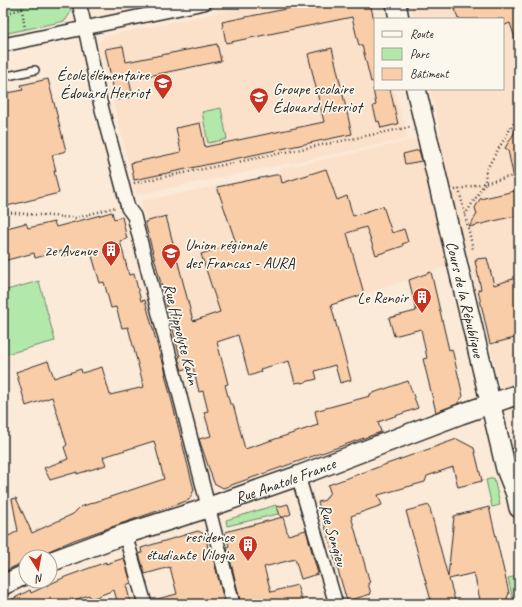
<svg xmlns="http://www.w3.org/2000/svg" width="522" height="607" font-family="Caveat,sans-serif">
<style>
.built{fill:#fbe1ca}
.green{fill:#b2e8aa;stroke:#6e8a6a}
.building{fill:#facda9;stroke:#2b2b2b}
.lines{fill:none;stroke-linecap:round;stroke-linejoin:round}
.lane-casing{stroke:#2b2b2b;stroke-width:10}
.street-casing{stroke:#2b2b2b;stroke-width:16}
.secondary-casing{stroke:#2b2b2b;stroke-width:22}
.path{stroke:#2b2b2b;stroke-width:2.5;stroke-dasharray:1 3;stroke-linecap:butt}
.lane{stroke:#fbf7ec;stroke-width:7}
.street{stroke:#fbf7ec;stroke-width:13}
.secondary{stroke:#fbf7ec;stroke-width:19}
.labels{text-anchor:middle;stroke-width:3.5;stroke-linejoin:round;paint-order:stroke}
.poi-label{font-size:16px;fill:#2b2b2b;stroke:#fbf7ec;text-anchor:end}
.street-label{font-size:16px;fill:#2b2b2b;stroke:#fbf7ec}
</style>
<rect width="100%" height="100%" fill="#fbead8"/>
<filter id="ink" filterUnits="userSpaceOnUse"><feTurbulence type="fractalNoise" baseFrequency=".025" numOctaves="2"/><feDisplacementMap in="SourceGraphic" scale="8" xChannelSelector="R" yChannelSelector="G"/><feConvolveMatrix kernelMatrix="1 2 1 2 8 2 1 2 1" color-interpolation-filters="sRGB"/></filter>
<g filter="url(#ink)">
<path class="built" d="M263 3H372L376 19H375V89H394L408 139 136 195 99 44 105 36Z
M410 3H519V385L501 391 469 258 413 278 179 355 141 201 281 173 280 169 441 134 430 89H503V19H413Z"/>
<path class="green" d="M3 3H69L71 12 65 21 3 34Z
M221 108 227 139 208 143 202 112Z
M39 281 55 341 3 355V291Z
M494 478 500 505 492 507 486 480Z
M276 505 278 514 227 526 226 520Z
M517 576 519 584V597L513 599 508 578Z"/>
<path class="building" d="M315 3H370L375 24V81L371 82 362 45 359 46 352 17 226 43 222 22Z
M453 3H519V44H517L510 23 503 26V19H458Z
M217 44 221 61 129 80 133 97 116 100 105 49 123 46 126 62Z
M332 48 352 134 134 180 131 163 181 152 176 128 200 123 205 147 324 122 308 54Z
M48 79 66 151 52 155 56 171H54L59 193 3 207V94L23 90 21 85Z
M373 89H390L398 124 381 128 379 121 377 122 373 106 376 105Z
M519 125V179H514L508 150 505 148Z
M419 150 422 161 405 164 403 154Z
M326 169 337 200 347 196 353 216 383 206 392 233 404 229 408 242 402 244 403 246 376 255 366 227 347 233 364 294 331 305 351 380 340 383 335 365 315 371 317 379 301 383V382L295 383 289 361 260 369 261 372 249 376 238 335 217 342 228 384 225 385 230 404H233L245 449 318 425 315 411 370 396V394L408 381 418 408 378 422 381 432 223 488 214 483 201 445 199 439 211 436 204 412 208 411 203 391 199 392 193 367 182 370 178 358 180 357 145 222 166 216 193 321 220 312 201 254 236 243 217 187 280 174 282 183Z
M519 190V215L469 227 477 214 475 208 480 199Z
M112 212 114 219 122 217 127 239 120 241 129 275 134 274 141 301 145 300 162 362H163L166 374H165L194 490 189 500 74 540 35 557H26V561L3 572V539L18 531 12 499 16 498 32 533 73 514 80 507 164 479 154 441 103 457 106 465 77 474V472L50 480 44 468 68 459 64 447 67 445 52 397 26 406 16 372 48 361 54 378 81 369 82 373 102 367 110 395 144 387 128 327 122 328 116 307 111 308 104 282 100 283 90 249 63 256 62 251 35 258 34 253 3 261V229L26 223 28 228 54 222 56 227Z
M487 258 494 285 519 277V337L490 344 478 290 481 289 475 261H477L476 259Z
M431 272 449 350 452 349 463 396 457 404 436 412 423 359 427 358 421 329 394 336 389 318 416 311 409 280Z
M457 439 474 448 482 481 458 487 453 467 427 476 425 482 378 495 382 505 351 516 370 583H368L371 594 347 601 318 502 325 500 330 492 328 485Z
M288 504 291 514 281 518 277 507Z
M429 505 448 577 454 516 489 507 509 593 506 601 503 604H481L474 573 449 579 456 604H432L406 511Z
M283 517 288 535 306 530 318 574 301 579 295 559 264 567 271 592 297 585 303 604H241L227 547 229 546 225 532Z
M198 531 206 535 208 550H211L225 604H154L153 600 177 594 170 567 145 574 139 554 142 553 141 548Z
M124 558 131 583 126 585 131 604H118L114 590 91 599 89 595 71 601 72 604H3L30 590 31 593 65 577 106 562V564Z"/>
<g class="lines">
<g class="lane-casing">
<path id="lane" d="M3 77 35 70"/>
</g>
<g class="street-casing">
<path id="street" d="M79 3C87 33 92 63 98 93 107 132 119 170 128 208L134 216 233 604
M3 45 204 3
M298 476 336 604
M125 534 145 604"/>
</g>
<g class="secondary-casing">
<g id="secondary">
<path d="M396 3 399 19"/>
<path id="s1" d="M416 89 506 469 516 494 519 508"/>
<path id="s2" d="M50 562 125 534 198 511 298 476 461 414 519 394"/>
<path d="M3 585 26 574"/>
</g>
</g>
<path class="path" d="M22 9 25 29
M3 14 22 9 25 3
M134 183 410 127
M459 189 473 249
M455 190 513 176
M3 212 76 218 116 207
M465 215 485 183 486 170 519 114"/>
<use href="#lane" class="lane"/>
<use href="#street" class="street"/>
<use href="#secondary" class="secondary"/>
</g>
</g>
<defs>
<g id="school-pin" transform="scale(1)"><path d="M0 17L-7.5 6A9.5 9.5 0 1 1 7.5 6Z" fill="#c8321e" stroke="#fbf7ec"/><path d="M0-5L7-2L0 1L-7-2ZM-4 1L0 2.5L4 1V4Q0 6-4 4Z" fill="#fff"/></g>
<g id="building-pin" transform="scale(1)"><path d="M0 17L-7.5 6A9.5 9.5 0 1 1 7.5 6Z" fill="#c8321e" stroke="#fbf7ec"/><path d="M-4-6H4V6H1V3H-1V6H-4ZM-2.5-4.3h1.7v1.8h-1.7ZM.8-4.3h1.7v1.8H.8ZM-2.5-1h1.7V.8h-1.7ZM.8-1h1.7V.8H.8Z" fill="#fff"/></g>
<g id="university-pin" transform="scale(1)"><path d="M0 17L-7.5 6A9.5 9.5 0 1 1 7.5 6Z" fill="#c8321e" stroke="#fbf7ec"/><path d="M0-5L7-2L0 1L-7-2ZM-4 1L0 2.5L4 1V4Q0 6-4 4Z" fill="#fff"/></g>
</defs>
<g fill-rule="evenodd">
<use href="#school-pin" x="163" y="83"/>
<use href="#school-pin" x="259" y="97"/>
<use href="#building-pin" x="111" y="250"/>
<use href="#university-pin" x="171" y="253"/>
<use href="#building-pin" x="422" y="297"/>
<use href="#building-pin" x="248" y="545"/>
</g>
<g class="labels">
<g class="poi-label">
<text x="149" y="80">École élémentaire<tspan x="149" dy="18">Édouard Herriot</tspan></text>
<text x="273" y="94" text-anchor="start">Groupe scolaire<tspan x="273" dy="18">Édouard Herriot</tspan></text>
<text x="185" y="250" text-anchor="start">Union régionale<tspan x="185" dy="18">des Francas - AURA</tspan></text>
<text x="97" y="256">2e Avenue</text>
<text x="408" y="303">Le Renoir</text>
<text x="234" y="542">residence<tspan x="234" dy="18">étudiante Vilogia</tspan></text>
</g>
<g class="street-label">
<text dy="6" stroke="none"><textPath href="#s1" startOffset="216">Cours de la République</textPath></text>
<text transform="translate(182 334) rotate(76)" y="6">Rue Hippolyte Kahn</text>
<text dy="6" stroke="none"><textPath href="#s2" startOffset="249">Rue Anatole France</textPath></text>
<text transform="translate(334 535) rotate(74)" y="6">Rue Songieu</text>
</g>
</g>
<rect width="522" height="607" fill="none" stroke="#fbf7ec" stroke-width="16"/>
<rect x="8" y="8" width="506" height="591" fill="none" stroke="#2b2b2b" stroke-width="1.5" filter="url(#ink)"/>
<rect x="374" y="18" width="130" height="72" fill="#fbf7ec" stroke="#a8a59f"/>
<rect x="382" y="31" width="20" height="6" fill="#fbf7ec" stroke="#a8a59f"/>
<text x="410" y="38" font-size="12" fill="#2b2b2b">Route</text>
<rect x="382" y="48" width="20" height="12" fill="#b2e8aa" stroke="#a8a59f"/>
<text x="410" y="58" font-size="12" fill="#2b2b2b">Parc</text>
<rect x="382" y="68" width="20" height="12" fill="#facda9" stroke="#a8a59f"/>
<text x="410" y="78" font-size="12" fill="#2b2b2b">Bâtiment</text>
<g transform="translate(38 569) rotate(169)"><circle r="19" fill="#fbf7ec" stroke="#a8a59f"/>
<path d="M0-3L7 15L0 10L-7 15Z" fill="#c8321e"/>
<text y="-6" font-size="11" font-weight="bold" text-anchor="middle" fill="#2b2b2b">N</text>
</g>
</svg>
